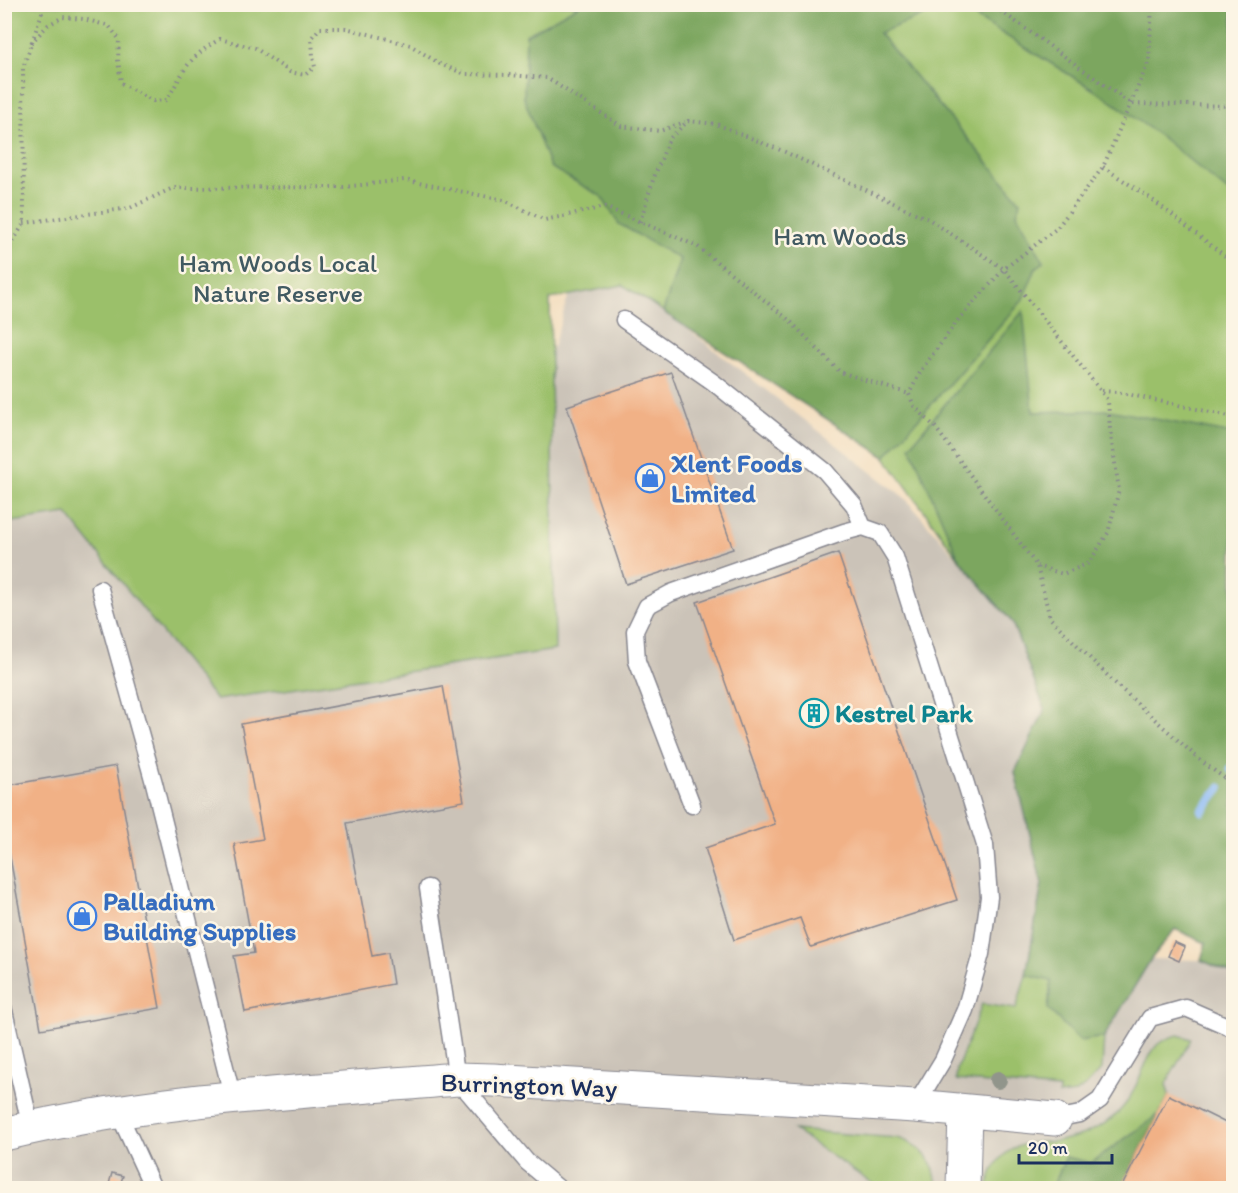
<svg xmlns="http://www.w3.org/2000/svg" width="1238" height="1193" font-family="Itim,sans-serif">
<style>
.industrial{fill:#cbc3b8}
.green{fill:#9bc06b;stroke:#5b7864;stroke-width:1.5}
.forest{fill:#7ca65f;stroke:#4c6a5e;stroke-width:1.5}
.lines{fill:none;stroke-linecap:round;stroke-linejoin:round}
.stream{stroke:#8abaf6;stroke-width:9}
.building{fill:#f1b186}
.lane-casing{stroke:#87868e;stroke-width:19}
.street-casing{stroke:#87868e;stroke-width:35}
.path{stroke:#87868e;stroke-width:4;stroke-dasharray:1.5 4.5;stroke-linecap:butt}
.lane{stroke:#fff;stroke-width:16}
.street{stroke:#fff;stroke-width:33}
.tree{fill:#91958b}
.labels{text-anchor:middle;stroke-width:5;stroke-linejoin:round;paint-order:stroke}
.park-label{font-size:26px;fill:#415a62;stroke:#fcf5e5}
.shop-label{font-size:26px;font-weight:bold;fill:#366cbe;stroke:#fcf5e5;text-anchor:start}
.culture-label{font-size:26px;font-weight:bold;fill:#0d838f;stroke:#fcf5e5;text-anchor:start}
.street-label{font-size:26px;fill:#1b2f5e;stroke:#fcf5e5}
</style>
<rect width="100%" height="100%" fill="#fcf5e5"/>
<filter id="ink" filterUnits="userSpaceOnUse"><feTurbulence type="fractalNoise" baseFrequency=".0167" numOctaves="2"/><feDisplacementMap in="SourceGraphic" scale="12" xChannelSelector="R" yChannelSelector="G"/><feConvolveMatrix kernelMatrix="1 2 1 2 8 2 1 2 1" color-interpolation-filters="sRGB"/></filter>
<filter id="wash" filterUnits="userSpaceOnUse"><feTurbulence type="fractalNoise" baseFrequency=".008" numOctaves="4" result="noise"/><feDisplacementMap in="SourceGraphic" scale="24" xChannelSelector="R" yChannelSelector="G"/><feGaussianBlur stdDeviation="1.35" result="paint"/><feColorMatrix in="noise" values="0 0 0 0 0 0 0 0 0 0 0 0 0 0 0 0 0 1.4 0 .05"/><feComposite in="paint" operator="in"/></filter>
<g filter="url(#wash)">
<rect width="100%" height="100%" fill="#f3ddbe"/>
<path class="industrial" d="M583 248 905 498 1012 622 1045 711 1015 772 1042 884 1038 906 1104 1037 1151 959 1201 960 1233 974V1188H5V520L541 387Z"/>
<path class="green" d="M4 5H1233V974L1201 960 1206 943 1175 929 1151 959 1104 1037 1102 1069 1087 1085 1076 1093 1059 1095V1089L956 1080 957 1069 982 1004 1016 1009 1026 975 1042 884 1015 772 1045 710 1012 622 959 559 885 457 623 285 550 299 555 650 216 700 67 514 5 523Z
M1178 1035 1191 1039 1166 1084 1169 1095 1159 1114 1091 1163 1066 1157 1052 1188H987C990 1178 994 1164 1003 1156 1019 1141 1036 1143 1055 1141 1082 1138 1111 1125 1127 1102 1137 1088 1147 1055 1157 1045 1163 1039 1171 1037 1178 1035Z
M794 1130 898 1138C923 1146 936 1163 937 1188H879Z"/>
<path class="forest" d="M581 4 950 5 879 33 1020 201 1017 214 1044 262 1036 268 1022 301 885 457 663 312 680 259 619 224 601 196 550 167 524 98 526 35Z
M956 5H1233V196L1164 139 1104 96Z
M1023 311 1033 412 1109 410 1233 434V974L1201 960 1206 943 1175 929 1151 959 1104 1037 1080 1041 1048 1009 1051 981 1026 975 1042 884 1015 772 1045 710 1012 622 959 559 910 446Z
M1159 1114 1121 1188H1052L1066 1157 1091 1163Z"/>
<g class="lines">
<path class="stream" d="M1231 769 1234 767
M1202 811 1220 788"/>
</g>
<g id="blocks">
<path class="building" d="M671 372 733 549 626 584 567 406Z
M838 553 957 900 811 947 800 918 734 940 705 848 775 824 697 602Z
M443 686 464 801 347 823 372 956 388 953 393 984 245 1012 234 956 254 953 234 844 263 839 241 724Z
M116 766 160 1008 41 1029 4 824V786Z
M1174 942 1185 947 1179 961 1168 956Z
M1169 1095 1234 1127V1188H1121Z
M112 1173 123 1176 119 1188H108Z"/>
</g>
</g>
<g filter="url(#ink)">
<use href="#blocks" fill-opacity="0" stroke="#87868e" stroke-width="1.5"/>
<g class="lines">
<g class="lane-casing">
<path id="lane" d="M624 320 713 382 825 471 854 505 863 527
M100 589 154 783 233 1099
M692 805 637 661 635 631 647 606 671 593 844 532 863 527 880 533 895 557 985 845 989 897 981 954 965 1010 943 1060 915 1106
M428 888 457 1079 527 1162 558 1188
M4 1011 31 1128
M118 1112 153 1188
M1055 1119 1080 1114 1100 1100 1150 1018 1186 1008 1234 1029"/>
</g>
<g class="street-casing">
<path id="street" d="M4 1134C152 1098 306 1092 457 1079L493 1080 915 1106 1055 1119
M963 1188 965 1111"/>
</g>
<path class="path" d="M991 4 1131 104 1234 106
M1152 4 1149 61 1103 167 1057 228 1004 269 958 320 922 369 909 394 914 406 935 427 1037 566 1050 618 1118 686 1201 761 1234 785
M31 43 48 25 63 17 84 19 109 26 119 39 118 60 121 83 153 101 167 100C186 68 186 59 220 39L255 48 290 72 305 75 315 67 313 57 312 37 320 28H346L410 45 440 64 465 74 509 75 547 78 621 126 660 131 685 122
M1103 167 1150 198 1234 263
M640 222 653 180 669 139 688 121 716 124 785 152 930 220 1004 269 1101 391 1108 401 1110 429 1119 490 1108 533 1089 563 1063 574 1037 566
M24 223 130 208 173 188 344 187 404 180 504 200 545 220 605 207 697 246 789 320 840 372 909 394
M4 257 24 223 23 68 45 4
M1102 391 1117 392 1234 417"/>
<use href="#lane" class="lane"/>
<use href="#street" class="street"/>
</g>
<circle class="tree" cx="998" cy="1080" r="9"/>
</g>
<defs>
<g id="shop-ring" transform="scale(1.5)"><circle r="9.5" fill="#fcf5e5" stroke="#3f7fe0" stroke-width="1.5"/><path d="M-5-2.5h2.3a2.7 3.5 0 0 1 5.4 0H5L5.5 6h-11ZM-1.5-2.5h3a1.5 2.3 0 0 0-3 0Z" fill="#3f7fe0"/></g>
<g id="building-ring" transform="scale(1.5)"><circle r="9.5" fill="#fcf5e5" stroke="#0f9aa8" stroke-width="1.5"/><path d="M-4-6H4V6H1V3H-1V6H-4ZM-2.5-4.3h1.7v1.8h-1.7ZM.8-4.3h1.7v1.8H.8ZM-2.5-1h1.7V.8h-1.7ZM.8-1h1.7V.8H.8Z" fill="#0f9aa8"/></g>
</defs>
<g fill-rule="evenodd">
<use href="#shop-ring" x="650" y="478"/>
<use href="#building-ring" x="814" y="713"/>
<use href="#shop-ring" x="82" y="916"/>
</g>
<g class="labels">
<g class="park-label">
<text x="840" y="245">Ham Woods</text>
<text x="278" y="272">Ham Woods Local<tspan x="278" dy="30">Nature Reserve</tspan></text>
</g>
<g class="shop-label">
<text x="671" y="472">Xlent Foods<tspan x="671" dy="30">Limited</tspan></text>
<text x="103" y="910">Palladium<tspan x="103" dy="30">Building Supplies</tspan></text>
</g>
<g class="culture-label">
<text x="835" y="722">Kestrel Park</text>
</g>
<g class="street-label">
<text transform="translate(529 1085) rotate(2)" y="9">Burrington Way</text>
</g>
</g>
<rect width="1238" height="1193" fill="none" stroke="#fcf5e5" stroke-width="24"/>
<path d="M1019 1154v9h93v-9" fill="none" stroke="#1b2f5e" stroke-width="3"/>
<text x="1028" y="1154" font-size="18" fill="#1b2f5e" stroke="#fcf5e5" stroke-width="4.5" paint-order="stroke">20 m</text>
</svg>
